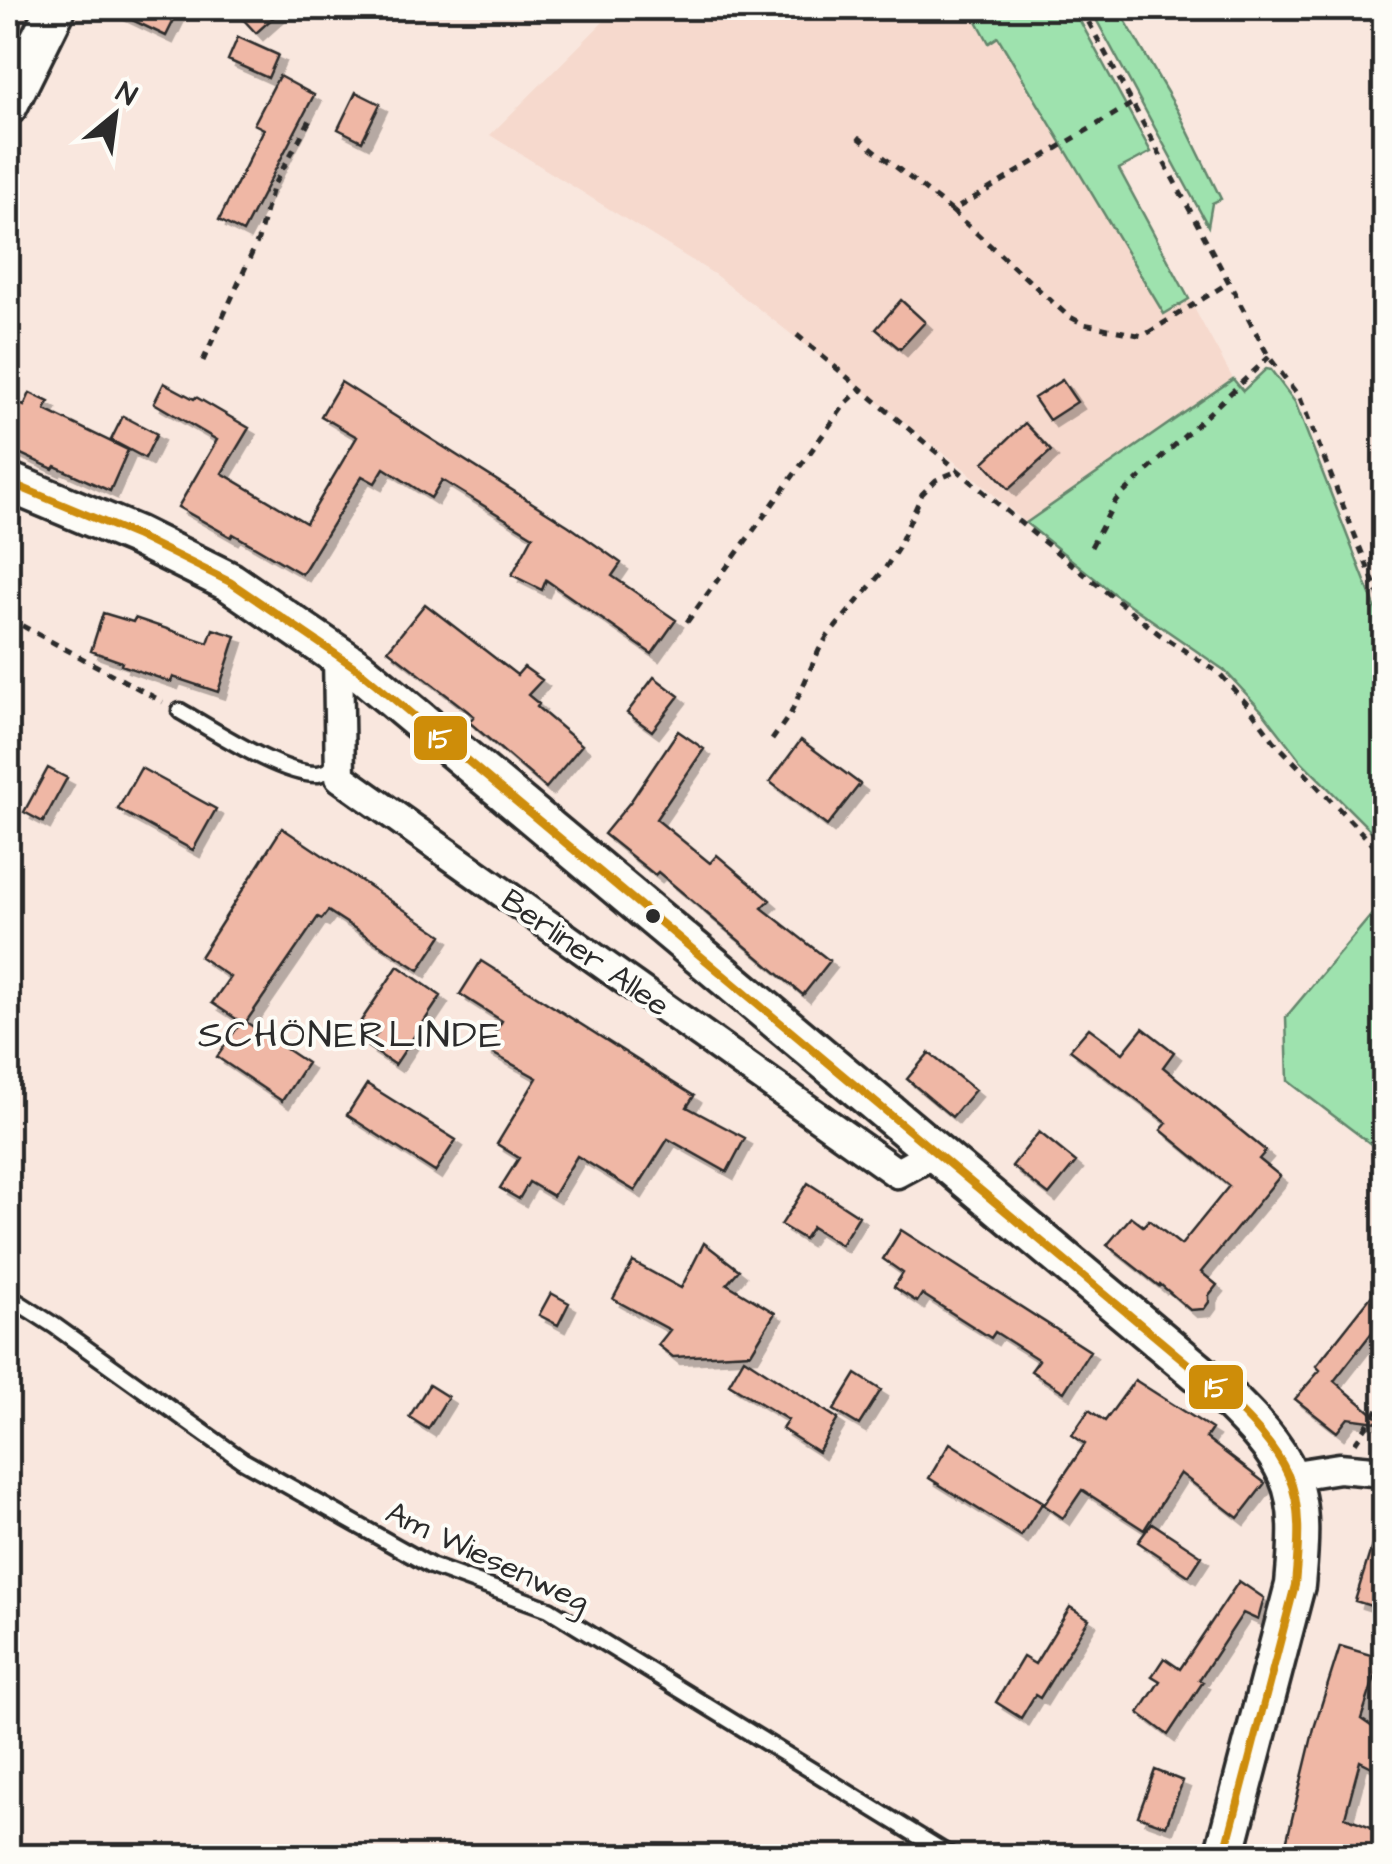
<svg xmlns="http://www.w3.org/2000/svg" width="1392" height="1864" font-family="'Architects Daughter',sans-serif">
<style>
.built{fill:#f6d9cd}
.green{fill:#9ee2ae;stroke:#64866c;stroke-width:2.5}
.building{fill:#efb7a5;stroke:#2b2b2b;stroke-width:2.5;filter:url(#shadow)}
.lines{fill:none;stroke-linecap:round;stroke-linejoin:round}
.lane-casing{stroke:#2b2b2b;stroke-width:21}
.street-casing{stroke:#2b2b2b;stroke-width:35}
.secondary-casing{stroke:#2b2b2b;stroke-width:45}
.path{stroke:#2b2b2b;stroke-width:5;stroke-dasharray:8 8;stroke-linecap:butt}
.lane{stroke:#fdfcf7;stroke-width:14}
.street{stroke:#fdfcf7;stroke-width:28}
.secondary{stroke:#fdfcf7;stroke-width:38}
.bus-1-casing{stroke:#fdfcf7;stroke-width:15}
.bus-1{stroke:#ce8d09;stroke-width:8}
.bus-dot{fill:#2b2b2b;stroke:#fdfcf7;stroke-width:4}
.labels{text-anchor:middle;stroke-width:8;stroke-linejoin:round;paint-order:stroke}
.street-label{font-size:32px;fill:#2b2b2b;stroke:#fdfcf7}
.quarter-label{font-size:38px;letter-spacing:2.5px;fill:#2b2b2b;stroke:#fdfcf7}
.line-badge{stroke:#fdfcf7;stroke-width:4}
.badge-label{font-size:28px;text-anchor:middle;font-weight:bold;fill:#fff}
</style>
<defs>
<filter id="shadow"><feDropShadow dx="7" dy="7" stdDeviation="0" flood-color="#0004"/></filter>
</defs>
<rect width="100%" height="100%" fill="#f9e7de"/>
<filter id="ink" filterUnits="userSpaceOnUse"><feTurbulence type="fractalNoise" baseFrequency=".01" numOctaves="2"/><feDisplacementMap in="SourceGraphic" scale="20" xChannelSelector="R" yChannelSelector="G"/><feConvolveMatrix kernelMatrix="1 2 1 2 8 2 1 2 1" color-interpolation-filters="sRGB"/></filter>
<g filter="url(#ink)">
<path class="built" d="M617 8H970L989 43 998 37 1164 313 1189 299 1233 379 1026 523 968 472 714 274 490 135Z"/>
<path class="green" d="M970 8H1073L1151 152 1119 169 1189 299 1164 314 998 37 989 43Z
M1090 8H1118L1178 111 1221 199 1212 203 1208 226Z
M1266 369 1271 370 1295 402 1384 630V844L1301 761 1263 712 1224 670 1114 594 1026 523 1233 379 1243 391Z
M1384 900V1154L1288 1081 1286 1017Z"/>
<path class="building" d="M107 8H180L166 36Z
M253 8H284L256 33 241 17Z
M238 37 278 55 268 78 228 60Z
M279 76 314 95 243 232 219 220 264 129 254 124Z
M356 92 380 104 362 141 338 129Z
M901 300 925 322 900 349 876 329Z
M1062 380 1077 402 1049 420 1034 398Z
M341 382 569 526 621 563 612 576 676 620 652 654 546 580 542 590 512 575 533 536 442 480 431 498 384 468 375 483 362 476 302 574 233 534 231 537 178 507 217 440 154 403 164 383 194 399 196 397 249 428 222 473 306 523 357 437 321 416Z
M30 393 49 402 45 410 128 450 110 491 55 466 53 469 8 448V398L24 406Z
M123 416 157 434 145 458 111 440Z
M1025 423 1051 451 1009 489 984 462Z
M425 604 517 675 524 667 542 680 528 695 539 704 537 707 582 745 546 788 469 722 474 716 388 650Z
M103 613 133 622 135 618 208 643 213 629 236 636 218 692 173 677 171 682 121 665 122 662 91 651Z
M654 677 679 696 652 731 627 713Z
M678 731 704 749 656 819 710 863 717 855 770 900 762 908 830 961 803 995 658 872 655 875 604 834 631 801Z
M801 740 860 784 827 826 770 782Z
M48 768 67 778 43 822 24 812Z
M141 768 216 809 193 850 118 809Z
M282 828 442 935 419 970 328 911 322 919 318 917 246 1022 307 1063 282 1101 217 1057 241 1022 212 1003 230 977 200 957Z
M481 961 694 1096 687 1107 745 1138 727 1172 668 1139 635 1191 577 1156 553 1196 529 1182 519 1199 500 1188 519 1158 497 1144 537 1078 485 1049 502 1021 460 994Z
M398 966 441 996 395 1065 368 1047 378 1032 361 1021Z
M1089 1028 1123 1053 1143 1028 1174 1052 1163 1067 1266 1151 1259 1159 1280 1176 1201 1272 1217 1285 1209 1295V1302L1204 1309 1190 1310 1160 1284 1159 1286 1107 1245 1131 1217 1143 1226 1149 1220 1181 1245 1229 1186 1161 1130 1167 1123 1070 1050Z
M929 1053 975 1090 952 1117 907 1079Z
M367 1084 456 1140 435 1172 347 1115Z
M1039 1132 1076 1162 1049 1195 1012 1166Z
M808 1183 859 1216 841 1245 812 1227 804 1239 781 1225Z
M901 1230 1090 1351 1064 1392 1031 1371 1039 1360 995 1332 991 1338 922 1294 917 1302 894 1287 903 1273 883 1259Z
M704 1243 739 1270 727 1284 775 1313 751 1353 673 1357 658 1345 670 1330 613 1299 633 1262 681 1288Z
M1384 1280V1317L1334 1381 1384 1423 1348 1418 1337 1432 1295 1399 1320 1370 1316 1366Z
M551 1293 569 1303 558 1325 539 1315Z
M744 1358 838 1419 818 1452 782 1429 788 1420 729 1384Z
M856 1374 881 1390 859 1425 834 1410Z
M1135 1380 1212 1429 1206 1438 1265 1483 1238 1518 1180 1473 1144 1530 1082 1490 1063 1518 1044 1505 1085 1444 1072 1435 1089 1410 1105 1421Z
M429 1385 448 1397 428 1429 409 1417Z
M950 1443 1043 1502 1021 1536 929 1478Z
M1152 1523 1202 1556 1189 1576 1138 1542Z
M1379 1523 1384 1524V1610L1355 1601Z
M1239 1581 1264 1598 1258 1620 1243 1613 1199 1680 1203 1682 1168 1735 1139 1713 1160 1681 1152 1676 1164 1658 1180 1669Z
M1070 1607 1089 1619 1040 1698 1035 1695 1021 1718 996 1702 1023 1657 1035 1664Z
M1340 1646 1381 1658 1361 1719 1384 1735V1773L1360 1761 1345 1817 1374 1828 1372 1856H1283L1314 1728Z
M1155 1770 1183 1781 1166 1826 1138 1816Z"/>
<g class="lines">
<g class="lane-casing">
<path id="lane" d="M180 711C212 729 283 776 318 774 325 773 333 768 340 765
M8 1296 55 1326 242 1460 431 1566 549 1609 951 1856"/>
</g>
<g class="street-casing">
<path id="street" d="M338 654 340 777 897 1173 936 1152
M1289 1476 1339 1468 1384 1472"/>
</g>
<g class="secondary-casing">
<path id="secondary" d="M8 105 56 8
M8 482 135 535 230 582 359 670 1218 1389C1244 1415 1273 1441 1288 1475 1303 1507 1298 1551 1295 1585L1224 1856"/>
</g>
<path class="path" d="M1081 8 1269 357 1300 398 1384 608
M858 137 952 211 1133 103
M952 211 1068 316 1084 324 1143 336 1228 283
M797 335 1023 525 1159 634 1219 673 1246 703 1274 741 1384 856
M203 361 258 240 272 188 310 120
M1091 547 1116 500 1269 357
M8 618 163 702
M687 622 846 403 861 389
M772 740 791 713 819 650 827 637 884 570 897 550 922 494 936 480 957 471
M1355 1443 1384 1400"/>
<use href="#lane" class="lane"/>
<use href="#street" class="street"/>
<use href="#secondary" class="secondary"/>
<g class="bus-1-casing">
<path id="bus-1" d="M8 482 135 535 230 582 359 670 1218 1389C1244 1415 1273 1441 1288 1475 1303 1507 1298 1551 1295 1585L1224 1856"/>
</g>
<use href="#bus-1" class="bus-1"/>
</g>
</g>
<circle class="bus-dot" cx="653" cy="916" r="9"/>
<g class="labels">
<g class="street-label">
<text transform="translate(586 952) rotate(35)" y="11">Berliner Allee</text>
<text transform="translate(488 1556) rotate(25)" y="11">Am Wiesenweg</text>
</g>
<g class="quarter-label">
<text x="351" y="1047">SCHÖNERLINDE</text>
</g>
</g>
<g class="line-badge">
<rect x="412" y="714" width="57" height="48" rx="10" fill="#ce8d09"/>
<rect x="1187" y="1363" width="58" height="48" rx="10" fill="#ce8d09"/>
</g>
<g class="badge-label">
<text x="440" y="748">15</text>
<text x="1216" y="1397">15</text>
</g>
<rect width="1392" height="1864" fill="none" stroke="#fdfcf7" stroke-width="40"/>
<rect x="20" y="20" width="1352" height="1824" fill="none" stroke="#2b2b2b" stroke-width="4" filter="url(#ink)"/>
<g transform="translate(115 115) rotate(29)" stroke="#fdfcf7" stroke-width="8" paint-order="stroke">
<path d="M0-8L18 38L0 25L-18 38Z" fill="#2b2b2b"/>
<text y="-15" font-size="28" font-weight="bold" text-anchor="middle" fill="#2b2b2b">N</text>
</g>
</svg>
